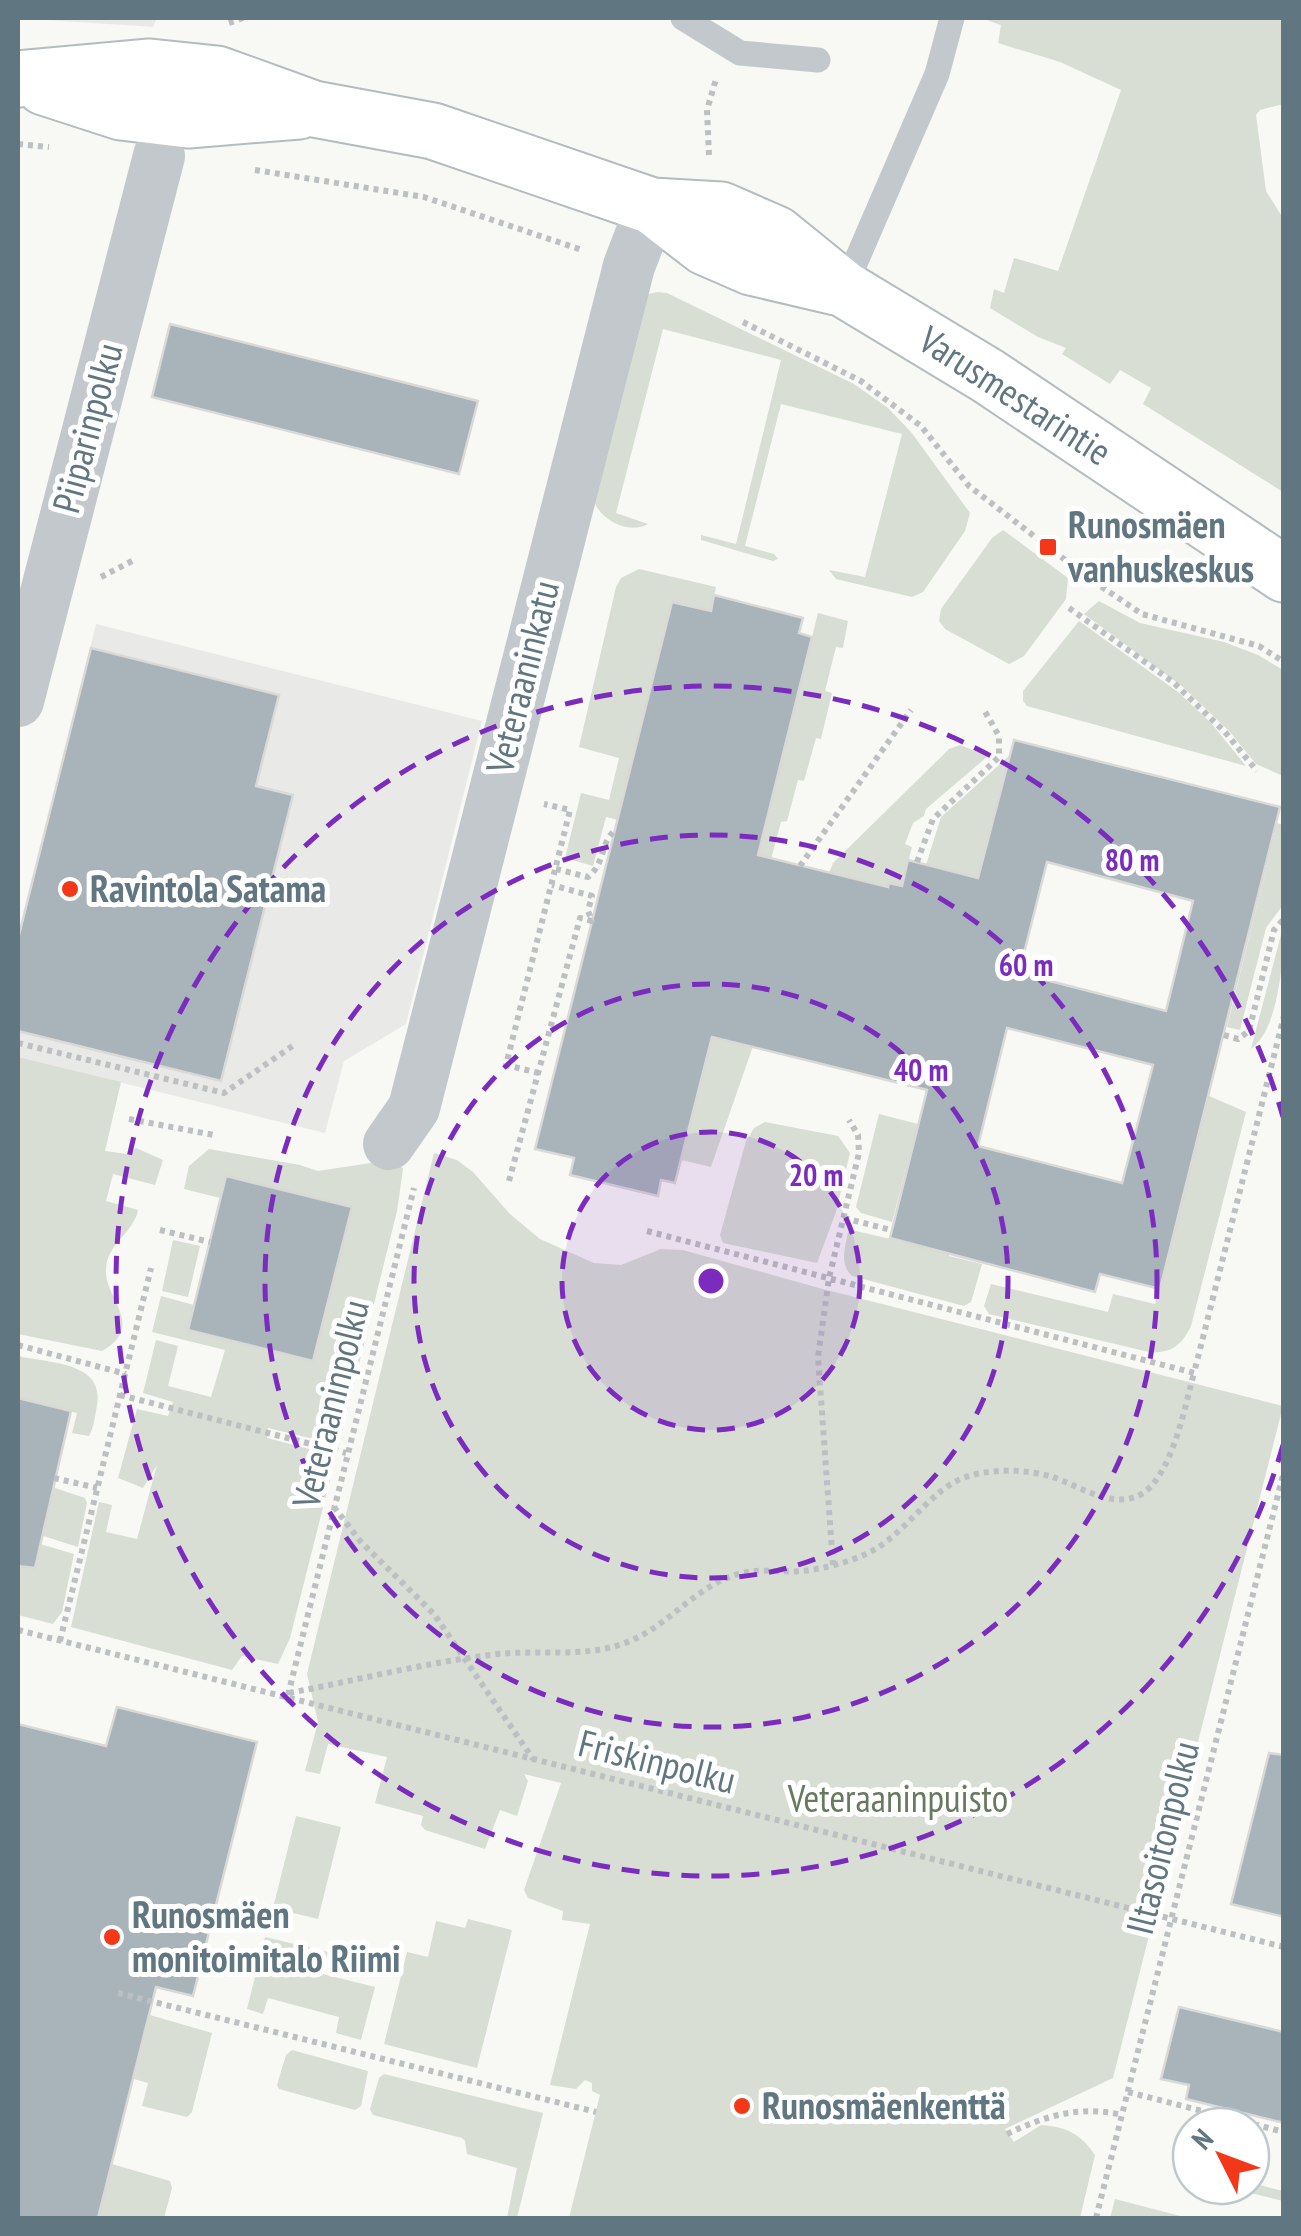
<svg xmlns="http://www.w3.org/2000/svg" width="1301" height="2236" font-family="'PT Sans Narrow',sans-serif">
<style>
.built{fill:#e9e9e8}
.green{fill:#d8ded3}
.building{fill:#a8b4b9;stroke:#d9d9d7;stroke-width:2.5;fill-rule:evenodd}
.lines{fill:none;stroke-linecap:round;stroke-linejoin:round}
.secondary-casing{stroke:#b4bcc0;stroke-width:59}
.path{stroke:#bcc0c2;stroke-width:6;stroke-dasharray:5 5;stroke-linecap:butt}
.lane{stroke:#c2c8cb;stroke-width:25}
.street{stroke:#c2c8cb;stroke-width:52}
.secondary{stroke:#fff;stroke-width:55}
.ring{fill:none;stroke:#7b2cbf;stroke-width:5;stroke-dasharray:18 12}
.poi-dot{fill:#f33819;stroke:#fff;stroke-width:4}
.labels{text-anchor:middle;stroke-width:10;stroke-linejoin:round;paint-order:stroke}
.street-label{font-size:38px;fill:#607782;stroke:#fff}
.poi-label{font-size:38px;font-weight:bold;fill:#607782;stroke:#fff;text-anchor:start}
.park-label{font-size:38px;fill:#677a5f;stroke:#fff}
.centre{fill:#7b2cbf;stroke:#fff;stroke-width:5}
.ring-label{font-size:30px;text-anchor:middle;font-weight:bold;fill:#7b2cbf;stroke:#fff;stroke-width:10;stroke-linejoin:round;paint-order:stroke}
</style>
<rect width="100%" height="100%" fill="#f8f8f4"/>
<path class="built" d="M18 18H157L153 27Z
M96 624 482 721 406 1024 344 1061 325 1133 18 1057V939Z"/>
<path class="green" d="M981 18H1283V104L1260 110 1256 115 1266 191 1283 218V492L1143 404 1151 388 1120 370 1110 384 1062 354 1066 348 1038 337 990 308 994 289 1004 293 1014 258 1058 271 1121 90 1060 62 998 43 1001 25Z
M658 292 667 293 854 384 888 408 911 432 970 513 965 531 923 592 912 597 836 579 829 570 865 577 902 434 781 404 745 546 774 554 778 559 773 561 701 540V535L736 544 781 360 663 329 616 513 648 524C628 535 600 520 593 499L648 294Z
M1003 530 1068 578 1066 599 1024 656 1009 664 945 629 939 621 941 609 992 538Z
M639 569 716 587 711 611 672 602 618 820 606 817 593 866 565 858 581 793 609 800 619 758 579 747 616 587 621 578Z
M1099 601 1140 623 1224 642 1258 655 1283 670V776L1256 764 1230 732 1183 687 1084 614Z
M818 613 848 621 843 648 836 647 825 691 832 693 821 739 816 738 804 781 798 780 787 821 781 822 771 859 758 855Z
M1079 621 1178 692 1211 723 1246 766 1027 706 1023 701V691Z
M960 745 988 756 926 809 924 816 913 823 905 844 912 847 902 886 889 883 882 908 829 873 833 863 949 749Z
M1009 756 966 930 944 870 926 865 941 817Z
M1277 823 1283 825V905L1266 928 1240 1030 1227 1027Z
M1283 927C1284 958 1279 1029 1251 1049Z
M712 1037 753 1046 711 1167 681 1160Z
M18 1057 121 1082 105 1151 127 1154 136 1148 163 1160 155 1185 113 1174 106 1201 138 1210C133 1235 105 1243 106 1273 107 1300 145 1327 102 1351L18 1334Z
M1209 1096 1246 1112 1191 1326C1182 1345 1171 1354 1149 1352L989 1314 984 1306 991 1284 1108 1312 1113 1294 1155 1304Z
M879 1114 918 1124 892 1222 861 1213 856 1207Z
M765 1122 838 1136 850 1153 836 1212 817 1263 723 1243 720 1235 746 1141 754 1128Z
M209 1149 300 1165 318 1171 397 1159 403 1169 397 1211 339 1445 268 1428 267 1438 336 1456 290 1638 278 1664 242 1656 232 1670 71 1627 99 1502 112 1505 106 1532 137 1539 157 1465 143 1488 118 1478 137 1409 168 1416 173 1402 143 1393 156 1340 178 1346 168 1386 211 1397 225 1350 152 1332 161 1296 194 1305 188 1330 313 1360 352 1207 227 1176 220 1198 184 1189 189 1166Z
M434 1153 457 1160 473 1172 510 1214 540 1239 594 1263 621 1265 661 1249 683 1250 819 1288 1283 1406 1113 2078 1005 2129 1014 2142 1041 2125C1067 2127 1081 2134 1095 2155L1080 2218H569L600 2095 592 2091V2083L585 2080 576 2089 550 2085 590 1924 562 1920 563 1911 528 1898 524 1890 561 1783 524 1774 528 1781 517 1816 500 1810 485 1849 425 1830 421 1825 423 1816 375 1803 387 1757 328 1744 320 1774 305 1771 318 1722 307 1674Z
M852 1230 949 1253V1256L982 1264 971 1302 964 1306 852 1276C839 1264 845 1248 848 1232Z
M173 1240 200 1246 188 1297 162 1291Z
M18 1356C49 1363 105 1362 97 1405 95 1416 94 1427 89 1436L72 1433 77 1413 18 1398Z
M52 1487 85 1498 87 1503 78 1547 40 1535Z
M40 1544 74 1554 62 1612 53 1624 18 1615V1562L32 1566Z
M296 1816 341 1827 318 1919 273 1908Z
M468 1919 512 1930 477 2068 384 2044 407 1952 428 1957 436 1921 465 1928Z
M265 1937 328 1952 323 1974 375 1987 361 2040 336 2033 339 2017 268 1998 263 2014 247 2009Z
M150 2015 212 2033 192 2112 187 2117 142 2106 148 2083 134 2079Z
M292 2050 368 2071 361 2106 355 2110 279 2089 277 2085 286 2055Z
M384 2074 543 2113 517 2218H507L517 2168 467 2154 465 2141 462 2138 373 2115 370 2109 379 2078Z
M1251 2137 1263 2140 1252 2183 1283 2191V2201L1223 2186H1251Z
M112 2164 170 2181 172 2188 164 2218H98Z
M1115 2199 1188 2218H1110Z"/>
<path class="building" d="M170 324 478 401 459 474 152 397Z
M714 595 803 618 799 633 812 637 758 855 888 887 889 883 902 886 908 860 978 878 1014 740 1280 807 1160 1289 1100 1274 1095 1292 890 1238 927 1090 712 1037 675 1183 661 1180 658 1196 570 1175 574 1158 535 1149 672 602 711 611ZM1047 862 1193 901 1166 1011 1019 973ZM1007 1028 1153 1065 1122 1183 978 1146Z
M91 648 279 695 256 786 293 795 221 1081 18 1031V939Z
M226 1176 352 1207 313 1361 188 1330Z
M18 1398 71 1411 35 1568 18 1566Z
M117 1707 257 1742 193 1996 156 1987 98 2218H18V1724L106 1746Z
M1269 1753 1284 1755V1917L1231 1904Z
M1179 2007 1284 2032V2123L1186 2099 1189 2085 1161 2079Z"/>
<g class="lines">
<g class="secondary-casing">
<path id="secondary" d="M18 79 150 67 217 74 314 109 433 131 652 206 721 210 776 234 844 289 988 376 1284 574
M44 87 121 112 188 120 299 111
M652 206 705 247 751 267 836 287"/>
</g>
<path class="path" d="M229 23 243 18
M18 144 49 147
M709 155 707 110 716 79
M255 170 424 197 582 250
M743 322 861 381 921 426 969 486 1090 579 1142 614 1259 646 1284 662
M101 577 134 560
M1069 608 1173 682 1225 732 1257 771
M917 862 933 819 999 757V736L984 710
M800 866 911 710
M556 869 588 877C606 862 599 845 615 830
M1224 1035 1238 1039 1249 1031 1274 930 1284 919
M18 1043 224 1093 294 1045
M539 1073 506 1065 570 810 544 804
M129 1119 214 1135
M509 1181 580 918 592 921 588 911 592 896 552 885
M844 1218 891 1230
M160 1230 210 1242
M647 1231 1194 1373 1284 1016
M18 1345 126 1374
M120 1395 346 1453
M54 1478 97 1488
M334 1507 361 1542 434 1614 533 1759
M833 1565 818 1357 829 1278 859 1153 858 1135 849 1120
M18 1630 1284 1947
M60 1641 151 1268
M289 1693C358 1680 428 1662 498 1654 537 1650 582 1657 619 1645 668 1630 693 1585 742 1573 762 1568 782 1573 802 1571 823 1569 849 1562 868 1553 905 1535 928 1492 963 1478 990 1468 1026 1469 1053 1477 1079 1486 1112 1509 1140 1495 1172 1477 1185 1406 1194 1373
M288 1695 414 1188
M118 1993 596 2112
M1128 2092 1284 2132
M1007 2134C1045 2116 1080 2105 1122 2115
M1096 2218 1284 1471"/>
<path class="lane" d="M683 18 740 53 818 60
M844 289 937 74 952 18"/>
<path class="street" d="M18 701 159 156
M389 1144 414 1108 629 266 652 206"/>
<use href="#secondary" class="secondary"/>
</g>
<circle cx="711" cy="1281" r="149" fill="#7b2cbf" fill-opacity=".12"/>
<g class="ring">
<circle cx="711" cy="1281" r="149"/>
<circle cx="711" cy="1281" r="297"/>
<circle cx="711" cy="1281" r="446"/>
<path d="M1283 1445A595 595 0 1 1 1283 1117"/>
</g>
<g class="poi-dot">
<rect x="1038" y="537" width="20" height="20" rx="5"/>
<circle cx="70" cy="889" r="10"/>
<circle cx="112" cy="1937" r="10"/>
<circle cx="742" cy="2106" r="10"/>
</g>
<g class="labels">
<g class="street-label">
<text transform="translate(1015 396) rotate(33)" y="13">Varusmestarintie</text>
<text transform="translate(88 428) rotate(-75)" y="13">Piiparinpolku</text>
<text transform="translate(523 677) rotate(-76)" y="13">Veteraaninkatu</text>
<text transform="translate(331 1404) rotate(-76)" y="13">Veteraaninpolku</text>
<text transform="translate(657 1762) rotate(14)" y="13">Friskinpolku</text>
<text transform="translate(1163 1838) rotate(-76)" y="13">Iltasoitonpolku</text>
</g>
<g class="poi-label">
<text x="1068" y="538">Runosmäen<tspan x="1068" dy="44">vanhuskeskus</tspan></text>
<text x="90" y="902">Ravintola Satama</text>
<text x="132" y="1928">Runosmäen<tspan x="132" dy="44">monitoimitalo Riimi</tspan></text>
<text x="762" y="2119">Runosmäenkenttä</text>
</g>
<g class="park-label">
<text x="898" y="1812">Veteraaninpuisto</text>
</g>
</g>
<circle cx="711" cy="1281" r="15" class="centre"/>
<g class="ring-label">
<text x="1132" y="871">80 m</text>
<text x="1026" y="976">60 m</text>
<text x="921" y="1081">40 m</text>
<text x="816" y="1186">20 m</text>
</g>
<rect width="1301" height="2236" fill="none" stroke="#607782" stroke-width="40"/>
<g transform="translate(1221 2156) rotate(312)"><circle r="48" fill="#ffffff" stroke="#bfc9cd" stroke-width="2.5"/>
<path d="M0-8L18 38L0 25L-18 38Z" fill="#f33819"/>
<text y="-15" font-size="28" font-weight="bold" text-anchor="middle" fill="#607782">N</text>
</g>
</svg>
